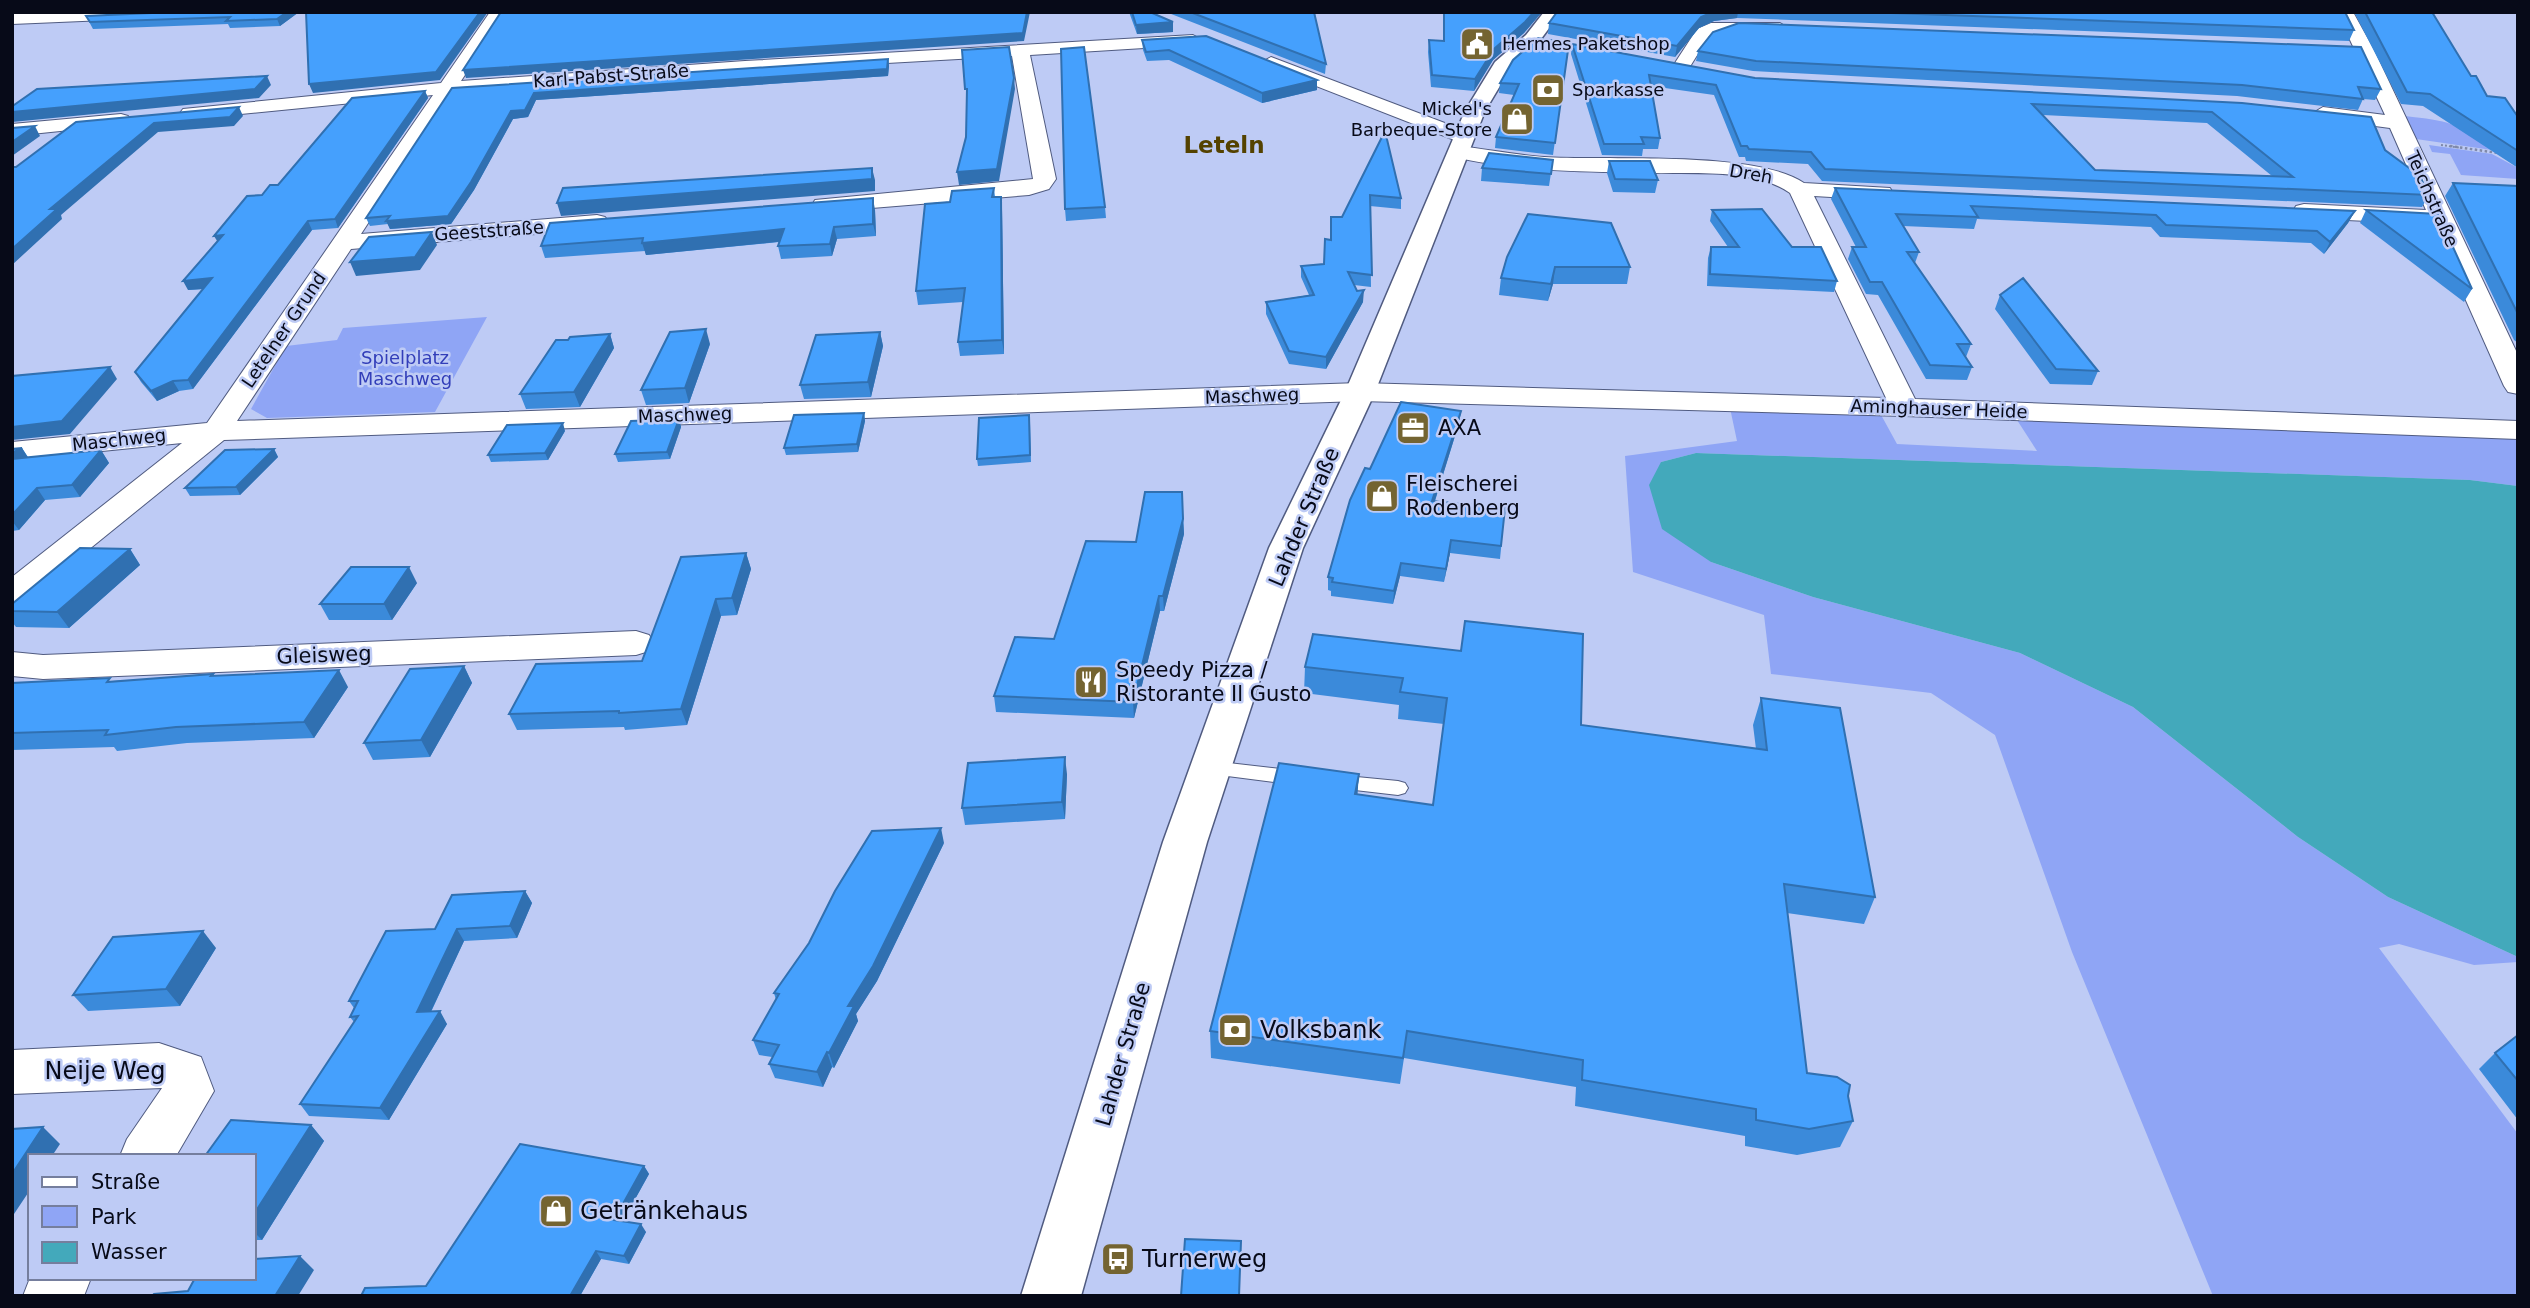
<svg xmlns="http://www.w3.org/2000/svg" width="2530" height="1308" font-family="'DejaVu Sans',sans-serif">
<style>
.green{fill:#8fa5f5}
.water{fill:#43a9bb}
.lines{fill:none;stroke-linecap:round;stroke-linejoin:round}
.lane-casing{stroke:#505b80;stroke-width:2}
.street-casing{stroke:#505b80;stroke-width:2}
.secondary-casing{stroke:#505b80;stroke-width:3}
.path-far1{stroke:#7f89a9;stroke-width:2;stroke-dasharray:2 2;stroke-linecap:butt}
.path{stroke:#7f89a9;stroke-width:2.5;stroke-dasharray:2.5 2.5;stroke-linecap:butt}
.lane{fill:#fff;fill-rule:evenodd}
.street{fill:#fff;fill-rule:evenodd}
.secondary{fill:#fff;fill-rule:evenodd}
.wall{fill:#3b8ada;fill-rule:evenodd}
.shaded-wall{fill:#3070b1}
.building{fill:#45a0fd;stroke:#3070b1;stroke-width:2;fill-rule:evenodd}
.labels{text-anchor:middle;stroke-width:5;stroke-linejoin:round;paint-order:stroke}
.far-poi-label{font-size:18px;fill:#070a18;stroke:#becbf5;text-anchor:start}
.far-street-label{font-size:18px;fill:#070a18;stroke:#becbf5}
.far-park-label{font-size:18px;fill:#323eb9;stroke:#becbf5}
.poi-label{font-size:21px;fill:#070a18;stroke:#becbf5;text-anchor:start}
.street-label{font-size:21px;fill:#070a18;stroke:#becbf5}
.far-district-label{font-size:23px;font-weight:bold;fill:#544200;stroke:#becbf5}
.near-poi-label{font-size:24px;fill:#070a18;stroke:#becbf5;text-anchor:start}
.near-street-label{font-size:24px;fill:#070a18;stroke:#becbf5}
</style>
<rect width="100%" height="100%" fill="#becbf5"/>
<path class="green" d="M2405 116C2448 121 2458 122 2492 150L2416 139Z
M2429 145 2492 154 2518 168V179L2461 175 2450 154 2432 152Z
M487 317 435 412 267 418 251 409 286 346 337 340 343 328Z
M1730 408 1880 413 1897 444 2037 451 2017 420 2505 436 2518 441V486L2470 480 1696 453 1661 462 1711 562 1813 597 2020 653 2133 707 2298 837 2388 897 2518 957V962L2474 965 2399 944 2379 948 2518 1134V1296H2213L2072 952 1995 735 1931 693 1771 674 1764 615 1633 572 1625 456 1737 441Z"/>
<path class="water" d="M1696 453 2470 480 2518 486V957L2388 897 2298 837 2133 707 2020 653 1813 597 1711 562 1662 529 1649 485 1661 462Z"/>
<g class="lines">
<g class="lane-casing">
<path id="lane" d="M1211 761 1298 771 1305 773 1308 778 1305 783 1298 785 1204 773 1201 768 1204 763Z
M1336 775 1398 781 1405 783 1408 788 1405 793 1398 795 1329 787 1326 782 1329 777Z"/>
</g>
<g class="street-casing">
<path id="street" d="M54 12H184L176 17 12 24V14Z
M490 12H506L461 81 745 61 1193 35 1202 40 1193 45 1030 55 1056 179 1049 189 1029 195 823 212 815 210 812 205 815 200 1033 179 1012 56 745 71 453 93 361 234 597 215 605 217 609 222 605 227 597 229 351 249 237 421 1360 383 1886 398 1790 193C1755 168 1690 174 1648 173 1583 171 1514 172 1451 156L1448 152 1451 148 1458 146C1486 149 1515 155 1544 157 1606 161 1756 150 1804 183L1890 188 1893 193 1890 198 1882 200 1814 196 1915 399 2518 421V439L1905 416 1360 401 224 440 24 602 12 605V577L182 443 12 460V442L207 423 433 95 190 119 183 117 180 113 183 109 441 83Z
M2337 12H2353L2374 50 2518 355V394L2508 392 2504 386 2432 224 2304 218 2296 216 2293 211 2296 206 2304 204 2426 210 2390 128 2323 119 2313 113 2323 107 2385 115Z
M1711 23H1780L1788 28 1780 33H1715L1709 36 1686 73H1674L1671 69 1697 29Z
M1271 57 1471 133 1474 137 1471 141H1457L1265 66 1262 62Z
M121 114 128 116 131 120 128 124 12 136V124Z
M636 631 649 635 654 643 649 651 636 655 43 679 12 676V652L43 655Z
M159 1043 201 1057 214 1091 176 1156H120L127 1139 162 1088 12 1094V1050Z
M30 1278H91L84 1296H23Z"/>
</g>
<g class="secondary-casing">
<path id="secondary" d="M1544 12H1561L1538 43 1510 69 1485 111 1375 392 1303 548 1207 842 1081 1296H1021L1163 842 1269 548 1345 392 1465 111 1495 62 1526 35Z"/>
</g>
<path class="path-far1" d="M2441 145 2462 148"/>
<path class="path" d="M2450 146 2498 153"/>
<use href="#lane" class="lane"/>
<use href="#street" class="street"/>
<use href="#secondary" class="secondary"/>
</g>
<path class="wall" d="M174 12H299L280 26 230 28 228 24 93 29 86 16Z
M1129 12H1150L1173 32 1137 34Z
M1166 12H1314L1326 64 1325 74Z
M1443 12H1542L1524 33 1493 60 1474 91 1431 87 1428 52 1429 40 1443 41Z
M1557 12H2345L2354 30 2349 41 1737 18 1714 21 1699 28 1675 57 1548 34 1549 23Z
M2354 12H2432L2471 76 2487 96 2518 117V168L2423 106 2401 104Z
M1739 23 2381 89 2375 100 2363 99 2358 110 2237 96 1753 71 1696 61 1698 51Z
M1142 40 1317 80V90L1262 103 1169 60 1147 61 1143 50Z
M1569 43 1553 155 1495 148 1496 137 1514 95 1499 93 1500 83Z
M1572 44 1755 78 2242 103 2385 150 2429 195 2422 207 1822 181 1808 164 1746 161 1745 157H1739L1714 95 1651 86 1660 138 1658 149H1643L1642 156 1602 155 1571 54ZM2043 115 2207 123 2272 176 2095 170Z
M888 59 889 66 888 76 536 100 528 117 513 119 474 190 451 224 390 229 388 224 370 226 366 218 452 88Z
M425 91 428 98 338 228 312 230 193 389 179 391 157 401 141 382 135 372 204 289 188 290 262 195Z
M1385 131 1401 198V209L1370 206 1371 287 1354 285 1363 302 1326 369 1289 364 1266 314V302L1309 295 1301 277V266L1324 264 1331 240Z
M1553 160 1549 186 1481 181 1482 168Z
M1609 161 1658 180 1655 193 1613 192 1607 173Z
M2453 183 2518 186V343L2514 340 2445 196Z
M994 188 995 197H1001L1002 209 1004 354 960 356 958 342 963 302 918 305 916 291 950 202Z
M1835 188 2355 211 2348 223 2324 254 2311 243 2160 237 2151 227 1977 219 1974 229 1903 226 1919 252 1915 263 1971 344 1966 357 1972 367 1967 380 1926 379 1878 295 1866 294 1848 259 1852 247H1856L1831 199Z
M1105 207 1106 218 1066 221 1065 209Z
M875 210 876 236 837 239 832 256 781 259 778 246 779 242 646 255 645 251 545 258 541 246Z
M1712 210 1792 247 1837 281 1834 292 1707 286 1708 258 1711 247H1728L1710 221Z
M2366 210 2472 289 2464 302 2360 223Z
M1528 214 1630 267 1627 284H1553L1548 301 1499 295 1501 278Z
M2000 295 2098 371 2092 385 2050 384 1995 309Z
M880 332 883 346 871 397 804 399 800 385Z
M610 334 614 348 580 407 526 409 520 394 568 340Z
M710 344 689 403 646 405 641 390Z
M1461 411 1459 423 1435 501 1505 508 1500 559 1450 553 1444 582 1400 576 1393 604 1331 596V591L1328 590V577L1370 469Z
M864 413 865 421 858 452 786 455 784 448Z
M679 419 681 427 670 459 618 462 615 454Z
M1030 422 1031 462 978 466 977 459Z
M565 431 548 460 491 462 488 455Z
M22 448 28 457 101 450 109 463 80 497 45 500 19 530 12 531V449Z
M274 449 278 457 240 495 190 496 185 488Z
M1182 492 1184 534 1164 611H1160L1134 718 996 712 994 696 1054 639 1136 542Z
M130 549 140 565 69 628 16 627 12 622V604Z
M746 553 751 569 737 615 721 616 687 725 625 730 624 727 517 730 509 714 642 661Z
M417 583 392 620H329L320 604Z
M1313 634 1581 725 1611 730 1756 749 1753 725 1761 698 1875 897 1864 924 1787 913 1807 1073 1848 1096 1853 1121 1840 1147 1797 1155 1745 1146V1136L1575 1106 1576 1087 1404 1058 1400 1084 1211 1058 1210 1031 1359 774 1357 795 1433 805 1444 724 1398 719 1399 705 1304 693 1305 667Z
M464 666 472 683 430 757 373 760 364 743Z
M214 676 348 687 314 738 187 743 117 751 114 747 12 750V683L112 681Z
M1067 774 1065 819 965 825 962 808Z
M944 843 877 981 856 1014 858 1021 834 1068 832 1067 823 1087 775 1078 769 1064 772 1057 759 1055 753 1040 776 1000 774 993Z
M525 891 532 903 517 938 464 941 431 1012 447 1024 389 1120 309 1116 300 1104 354 1022 350 1017 354 1008 349 1001 435 929Z
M216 948 180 1006 88 1011 73 995Z
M2518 1035V1120L2479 1069 2495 1053Z
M311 1125 324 1141 262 1240H254V1156Z
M644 1166 649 1174 623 1221 646 1232 629 1264 601 1259 580 1296H361L426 1286Z"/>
<path class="shaded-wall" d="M287 12H299L280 26 277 19Z
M480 12H488L440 80 313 93 309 84Z
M1027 12H1030L1024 41 466 78 463 70Z
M1534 12H1542L1524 33 1493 60 1474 91 1475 79 1494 49Z
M1713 12H1738L1737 18 1714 21 1699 28 1675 57 1677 46 1701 17Z
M1173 22V32L1137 34 1136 25Z
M888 59 889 66 888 76 536 100 528 117 513 119 474 190 451 224 390 229 386 221 511 111 534 93Z
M267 76 271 85 259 98 12 122V112Z
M1014 78 1015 89 999 181 959 185 957 172Z
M1317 80V90L1262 103V93Z
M425 91 428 98 338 228 335 219Z
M239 107 243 116 234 126 158 132 61 215 62 219 12 265V249L50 209 154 123Z
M35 126 40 136 12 156V142Z
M872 168 875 180V191L561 216 557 203Z
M1001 197 1002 209 1004 354 1002 340Z
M873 198 875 210 876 236 873 224Z
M2355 211 2348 223 2324 254 2330 242Z
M308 221 312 230 193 389 188 380Z
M834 227 837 239 832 256 830 244Z
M784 229 786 241 646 255 642 243Z
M432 232 437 245 420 270 356 276 350 262Z
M223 235 219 244 214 236Z
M1555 267 1553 284 1548 301 1551 284Z
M212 278 217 288 188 290 183 281Z
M1364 290 1363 302 1326 369V357Z
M706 329 710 344 689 403 685 388Z
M880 332 883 346 871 397 868 382Z
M610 334 614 348 580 407 574 392Z
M110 367 117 379 70 434 12 440V427Z
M173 381 179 391 157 401 151 391Z
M1461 411 1459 423 1431 513 1432 501Z
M864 413 865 421 858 452 857 444Z
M679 419 681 427 670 459 667 452Z
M563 423 565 431 548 460 545 453Z
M22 448 30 461 12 469V453Z
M274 449 278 457 240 495 236 487Z
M101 450 109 463 80 497 72 485Z
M37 488 45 500 19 530 12 521V515Z
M1183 519 1184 534 1164 611 1163 596Z
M1451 540 1450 553 1444 582 1446 569Z
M130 549 140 565 69 628 57 612Z
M746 553 751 569 737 615 732 598Z
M1401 563 1400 576 1393 604 1394 591Z
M409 567 417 583 392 620 384 604Z
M1159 596 1160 611 1134 718 1133 702Z
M716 599 721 616 687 725 681 709Z
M464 666 472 683 430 757 421 740Z
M339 670 348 687 314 738 304 722Z
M1065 757 1067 774 1065 819 1062 802Z
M1359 774 1357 800 1355 794Z
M941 828 944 843 877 981 856 1014 858 1021 834 1068 829 1053 848 1006Z
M525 891 532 903 517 938 510 926Z
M457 929 464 941 425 1024 417 1012Z
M203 931 216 948 180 1006 166 989Z
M440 1011 447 1024 389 1120 380 1108Z
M827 1052 832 1067 823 1087 817 1072Z
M311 1125 324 1141 262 1240 254 1232V1214Z
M43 1127 60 1144 52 1156H30V1190L12 1217V1174Z
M644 1166 649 1174 619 1228 614 1220Z
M641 1224 646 1232 629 1264 624 1256Z
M596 1251 601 1259 580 1296H570Z
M300 1256 314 1270 298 1296H275Z"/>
<path class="building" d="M174 12H287L277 19 226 21 230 17 90 22 86 16Z
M306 12H480L436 72 309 84Z
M501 12H1027L1023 33 463 70Z
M1132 12H1150L1173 22 1136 25Z
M1190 12H1314L1326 64Z
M1444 12H1534L1525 22 1494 49 1475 79 1432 75 1429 40 1444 41Z
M1557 12H1713L1701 17 1677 46 1549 23Z
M1864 12H2345L2354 30Z
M2365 12H2432L2471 76H2476L2487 96 2505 98 2518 117V151L2430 94 2407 92Z
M1739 23 2361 47 2381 89 2358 87 2363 99 2242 85 1756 61 1698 51 1713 32Z
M1206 36 1317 80 1262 93 1169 50 1146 52 1142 40Z
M1538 38 1569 43 1555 143 1496 137 1519 84 1500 83 1513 60Z
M1572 44 1755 78 2242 103 2371 117 2385 150 2420 176 2429 195 1825 169 1811 152 1749 149 1747 146H1741L1716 85 1649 75 1660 138 1641 137 1644 144H1604ZM2032 104 2212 112 2293 177 2095 170Z
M1009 47 1014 78 997 169 957 172 966 137 967 89H965L962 50Z
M1084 47 1105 207 1065 209 1061 49Z
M888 59 887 69 534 93 525 110 511 111 471 182 448 216 386 221 390 216 366 218 452 88Z
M267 76 255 89 12 112V105H14L37 89Z
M425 91 335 219 308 221 188 380 173 381 151 391 135 372 212 278 183 281 223 235 214 236 247 196 262 195 270 185H278L352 98Z
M239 107 230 117 154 123 50 209H57L12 249V167H16L76 122Z
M35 126 12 142V128Z
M1385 131 1401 198 1370 195 1372 275 1348 272 1357 291 1364 290 1326 357 1289 351 1266 302 1314 295 1301 266 1324 264 1325 239 1331 240V217H1342Z
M1489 153 1553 160 1551 174 1482 168Z
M1609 161H1650L1658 180 1615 179Z
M872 168V179L557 203 563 188Z
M2453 183 2518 186V314Z
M994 188 992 197H1001L1002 340 958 342 965 288 916 291 925 204 950 202 952 191Z
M1835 188 2355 211 2330 242 2317 231 2166 225 2156 215 1971 206 1978 217 1896 214 1919 252H1907L1971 344H1957L1972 367 1930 365 1882 282H1870L1852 247H1866Z
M873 198V224L834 227 830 244 778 246 784 229 642 243 643 238 541 246 550 223Z
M1762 209 1792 247H1821L1837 281 1710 274 1711 247H1739L1712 210Z
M2366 210 2438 214 2472 289Z
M1528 214 1611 223 1630 267H1555L1551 284 1501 278 1507 257Z
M432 232 415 257 350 262 369 237Z
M2023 278 2098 371 2056 369 2000 295Z
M706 329 685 388 641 390 670 332Z
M880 332 868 382 800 385 816 335Z
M610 334 574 392 520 394 556 340H568L570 337Z
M110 367 62 421 12 427V376Z
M1401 402 1461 411 1432 501 1505 508 1501 546 1451 540 1446 569 1401 563 1394 591 1332 582 1333 578 1328 577 1350 500 1365 468 1370 469Z
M864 413 857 444 784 448 794 415Z
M1029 415 1030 455 977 459 979 418Z
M679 419 667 452 615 454 631 421Z
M563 423 545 453 488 455 507 425Z
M22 448 12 453V449Z
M274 449 236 487 185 488 225 450Z
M101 450 72 485 37 488 12 515V459Z
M1145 492H1182L1183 519 1163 596H1159L1133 702 994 696 1015 637 1054 639 1086 541 1136 542Z
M80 548 130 549 57 612 12 611V604Z
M746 553 732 598 716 599 681 709 619 713V711L509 714 536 664 642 661 681 557Z
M351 567H409L384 604H320Z
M1465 621 1583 634 1581 725 1767 750 1761 698 1840 708 1875 897 1784 884 1807 1073 1837 1077 1850 1085 1848 1096 1853 1121 1809 1129 1756 1120V1109L1582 1080 1583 1060 1407 1031 1403 1058 1210 1031 1279 763 1359 774 1355 794 1433 805 1447 698 1400 692 1403 678 1305 667 1313 634 1461 651Z
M464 666 421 740 364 743 410 669Z
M339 670 304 722 176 727 105 735 108 730 12 733V683L110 678 107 682 213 674 211 676Z
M1065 757 1062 802 962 808 968 763Z
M941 828 873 966 848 1006H854L829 1053 827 1052 817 1072 769 1064 779 1045 753 1040 779 994 774 993 809 943 835 891 872 831Z
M525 891 510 926 457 929 417 1012 440 1011 380 1108 300 1104 358 1016 350 1017 358 1001H349L386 931 435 929 452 895Z
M203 931 166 989 73 995 113 937Z
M2518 1035V1081L2495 1053Z
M231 1120 311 1125 254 1214V1156H205Z
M43 1127 12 1174V1129Z
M520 1144 644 1166 614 1220 641 1224 624 1256 596 1251 570 1296H361L365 1288 426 1286Z
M1185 1239 1241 1241 1239 1296H1181Z
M300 1256 275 1296H152L154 1294 188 1291 195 1278H254V1259Z"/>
<defs>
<g id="civic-square" transform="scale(1.75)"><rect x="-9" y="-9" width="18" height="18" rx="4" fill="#746431" stroke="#becbf5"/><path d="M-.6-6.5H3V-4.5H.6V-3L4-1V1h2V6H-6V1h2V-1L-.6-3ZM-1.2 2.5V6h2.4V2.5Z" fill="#fff"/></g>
<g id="bank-square" transform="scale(1.75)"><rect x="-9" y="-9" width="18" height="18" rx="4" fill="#746431" stroke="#becbf5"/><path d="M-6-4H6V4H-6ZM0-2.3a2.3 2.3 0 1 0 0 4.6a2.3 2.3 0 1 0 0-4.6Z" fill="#fff"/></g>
<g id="shop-square" transform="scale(1.75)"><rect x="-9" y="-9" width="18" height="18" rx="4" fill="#746431" stroke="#becbf5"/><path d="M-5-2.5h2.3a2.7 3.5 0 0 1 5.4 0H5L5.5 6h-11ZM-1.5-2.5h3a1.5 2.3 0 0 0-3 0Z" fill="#fff"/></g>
<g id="office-square" transform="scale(1.75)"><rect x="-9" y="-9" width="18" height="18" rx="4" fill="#746431" stroke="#becbf5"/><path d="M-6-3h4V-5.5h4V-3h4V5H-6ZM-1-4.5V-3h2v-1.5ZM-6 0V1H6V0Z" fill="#fff"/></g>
<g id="restaurant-square" transform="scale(1.75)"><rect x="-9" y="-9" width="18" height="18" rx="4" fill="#746431" stroke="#becbf5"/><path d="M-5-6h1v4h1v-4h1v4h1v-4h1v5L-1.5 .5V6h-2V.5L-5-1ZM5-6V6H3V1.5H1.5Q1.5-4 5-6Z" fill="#fff"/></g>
<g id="bus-square" transform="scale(1.75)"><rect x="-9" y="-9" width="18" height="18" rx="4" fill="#746431" stroke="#becbf5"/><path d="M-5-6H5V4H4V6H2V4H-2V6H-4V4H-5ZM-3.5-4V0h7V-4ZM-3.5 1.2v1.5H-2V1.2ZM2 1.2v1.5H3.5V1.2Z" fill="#fff"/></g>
</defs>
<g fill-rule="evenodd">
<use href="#civic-square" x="1477" y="44"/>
<use href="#bank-square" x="1548" y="90"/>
<use href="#shop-square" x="1517" y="119"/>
<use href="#office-square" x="1413" y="428"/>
<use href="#shop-square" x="1382" y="496"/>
<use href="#restaurant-square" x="1091" y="682"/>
<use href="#bank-square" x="1235" y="1030"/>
<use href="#shop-square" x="556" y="1211"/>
<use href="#bus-square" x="1118" y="1259"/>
</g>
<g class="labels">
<g class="far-poi-label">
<text x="1502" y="50">Hermes Paketshop</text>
<text x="1572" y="96">Sparkasse</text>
<text x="1492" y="115" text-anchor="end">Mickel's<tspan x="1492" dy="21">Barbeque-Store</tspan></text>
</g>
<g class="far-street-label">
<text transform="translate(611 76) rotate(-4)" y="6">Karl-Pabst-Straße</text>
<text transform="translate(1751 174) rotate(10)" y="6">Dreh</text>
<text transform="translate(2432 199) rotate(66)" y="6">Teichstraße</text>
<text transform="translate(489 231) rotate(-4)" y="6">Geeststraße</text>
<text transform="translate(284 330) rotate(-56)" y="6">Letelner Grund</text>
<text transform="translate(1252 396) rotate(-2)" y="6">Maschweg</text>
<text transform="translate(1939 409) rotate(2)" y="6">Aminghauser Heide</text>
<text transform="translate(685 415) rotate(-2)" y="6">Maschweg</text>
<text transform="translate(119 440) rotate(-6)" y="6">Maschweg</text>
</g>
<g class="far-park-label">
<text x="405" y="364">Spielplatz<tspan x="405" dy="21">Maschweg</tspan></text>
</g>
<g class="poi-label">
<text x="1438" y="435">AXA</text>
<text x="1406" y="491">Fleischerei<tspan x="1406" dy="24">Rodenberg</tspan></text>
<text x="1116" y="677">Speedy Pizza /<tspan x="1116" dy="24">Ristorante Il Gusto</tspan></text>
</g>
<g class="street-label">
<text transform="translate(1304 517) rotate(-67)" y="7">Lahder Straße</text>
<text transform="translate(324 655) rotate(-2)" y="7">Gleisweg</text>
<text transform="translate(1123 1054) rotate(-74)" y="7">Lahder Straße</text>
</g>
<g class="far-district-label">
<text x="1224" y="153">Leteln</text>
</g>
<g class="near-poi-label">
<text x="1260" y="1038">Volksbank</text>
<text x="580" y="1219">Getränkehaus</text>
<text x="1142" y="1267">Turnerweg</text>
</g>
<g class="near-street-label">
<text x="105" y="1079">Neije Weg</text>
</g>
</g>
<rect width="2530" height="1308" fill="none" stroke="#070a18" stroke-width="28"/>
<rect x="28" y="1154" width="228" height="126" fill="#becbf5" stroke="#757e9d" stroke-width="2"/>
<rect x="42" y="1177" width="35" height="10" fill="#ffffff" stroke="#757e9d" stroke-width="2"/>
<text x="91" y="1189" font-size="21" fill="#070a18">Straße</text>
<rect x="42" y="1206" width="35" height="21" fill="#8fa5f5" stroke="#757e9d" stroke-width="2"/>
<text x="91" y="1224" font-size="21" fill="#070a18">Park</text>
<rect x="42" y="1242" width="35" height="21" fill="#43a9bb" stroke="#757e9d" stroke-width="2"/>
<text x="91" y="1259" font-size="21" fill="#070a18">Wasser</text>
</svg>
